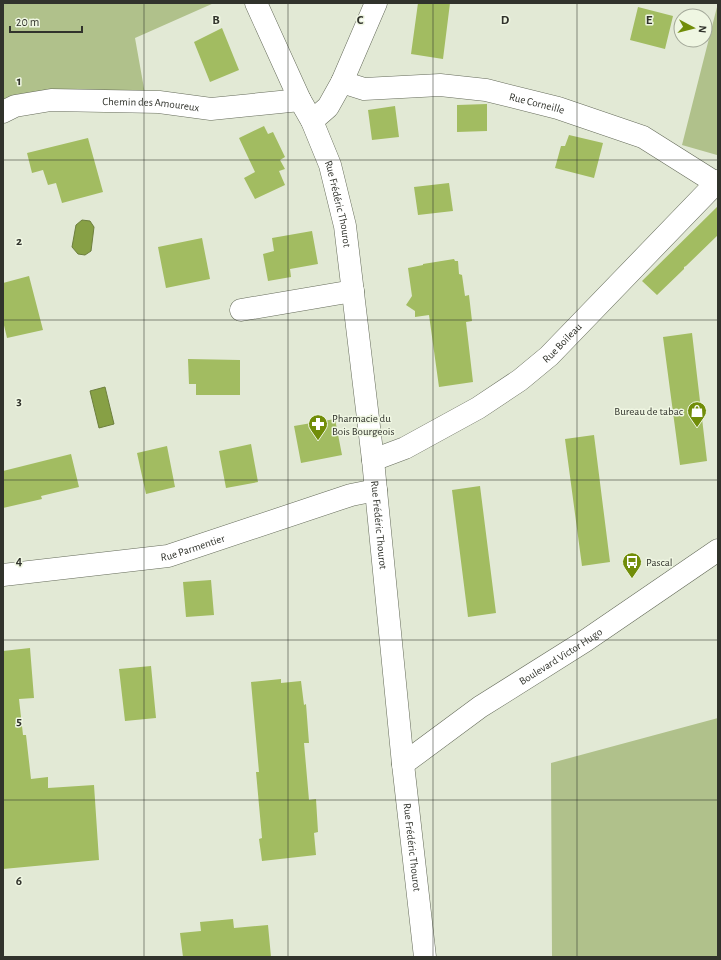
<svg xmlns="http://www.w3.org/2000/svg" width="721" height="960" font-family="'Alegreya Sans',sans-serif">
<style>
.green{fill:#b0c18b}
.water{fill:#87a045;stroke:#6d7f3e}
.building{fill:#a2bc61}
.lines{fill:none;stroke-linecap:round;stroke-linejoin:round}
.minor-casing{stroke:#656b5a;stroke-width:23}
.minor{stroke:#fff;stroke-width:22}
.grid{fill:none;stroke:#31332c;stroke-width:1;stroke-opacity:0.55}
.labels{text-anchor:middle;stroke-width:3;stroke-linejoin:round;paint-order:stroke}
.street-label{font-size:11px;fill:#31332c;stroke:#eff6e2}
.poi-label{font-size:11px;fill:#31332c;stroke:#eff6e2;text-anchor:start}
.grid-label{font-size:13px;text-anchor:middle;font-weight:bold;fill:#31332c;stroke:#eff6e2;stroke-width:3;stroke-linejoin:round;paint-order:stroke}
</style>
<rect width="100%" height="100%" fill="#e2e9d5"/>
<path class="green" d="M3 3H214L135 38 145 94 3 102Z
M718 3V155H717L682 145Z
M718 718V957H552L551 763Z"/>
<path class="water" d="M82 220 90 221 94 227 91 251 85 255 78 254 72 247 76 225Z
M105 387 114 424 99 428 90 391Z"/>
<path class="building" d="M418 3H450L443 59 411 54Z
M638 7 673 16 665 49 630 40Z
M222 28 239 70 210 82 194 42Z
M487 104V131L457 132V105Z
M395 106 399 137 372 140 368 110Z
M264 126 268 134 273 132 285 157 280 160 285 169 279 171 285 185 255 199 244 178 255 172 239 138Z
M569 135 603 143 594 178 555 168 561 146H565Z
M88 138 103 192 62 203 56 183 48 185 43 170 32 173 27 153Z
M449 183 453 211 418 215 414 187Z
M718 206V235L686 266 684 267V269L657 295 642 281Z
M312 231 318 264 290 269 291 277 268 281 263 254 274 251 272 238Z
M202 238 210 279 166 288 158 247Z
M454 259 455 261H458L459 274 462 275 465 296 469 295 472 321 466 322 473 382 439 387 429 315 415 317V311L406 305 412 296 408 268 423 265V264Z
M29 276 43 330 7 338 3 321V283Z
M692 333 707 461 680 465 663 337Z
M188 359 240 360V395H196V384H189Z
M335 419 342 455 301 463 294 426Z
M594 435 610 562 582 566 565 439Z
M251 444 258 482 226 488 219 451Z
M167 446 175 487 146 494 137 453Z
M71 454 79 487 41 496 42 499 3 508V471Z
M480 486 496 613 468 617 452 490Z
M211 580 214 615 186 617 183 582Z
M30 648 34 698 19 699 23 735H26L31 779 48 777V788L94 785 99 860 3 869V651Z
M151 666 156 718 125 721 119 669Z
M281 679V683L301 681 304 705 306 704 309 743H304L309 800 316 799 318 832 314 833 316 855 262 861 259 839 262 838 256 772H259L251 682Z
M233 919 234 928 268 925 271 957H183L180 933 201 931 200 922Z"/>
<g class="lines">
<g class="minor-casing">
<g id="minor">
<path id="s1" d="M256 3 300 100 312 121 330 165 345 226 373 460 403 764 425 957"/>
<path id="s2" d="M342 82 364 89 440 85 486 90 558 108 643 137 716 183"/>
<path id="s3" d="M3 112 15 106 51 100 159 102 211 109 300 100"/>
<path d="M312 121 328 107 342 82 376 3"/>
<path d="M241 310 353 291"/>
<path id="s4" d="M373 460 405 448 478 408 520 380 549 356 718 181"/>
<path id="s5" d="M3 575 168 556 351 495 376 490"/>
<path id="s6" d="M403 764 480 707 585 641 718 550"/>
</g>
</g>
<use href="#minor" class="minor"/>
</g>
<path class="grid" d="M144 3V957M288 3V957M433 3V957M577 3V957M3 160H718M3 320H718M3 480H718M3 640H718M3 800H718"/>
<defs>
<g id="shop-pin" transform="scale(1)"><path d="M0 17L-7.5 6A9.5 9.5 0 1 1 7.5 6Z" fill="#718d09" stroke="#eff6e2"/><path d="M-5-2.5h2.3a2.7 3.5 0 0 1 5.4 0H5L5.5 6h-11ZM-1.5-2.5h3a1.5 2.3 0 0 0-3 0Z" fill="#fff"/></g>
<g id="pharmacy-pin" transform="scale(1)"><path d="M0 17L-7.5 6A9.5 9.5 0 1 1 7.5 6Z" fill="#718d09" stroke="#eff6e2"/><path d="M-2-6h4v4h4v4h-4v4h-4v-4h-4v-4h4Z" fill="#fff"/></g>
<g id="bus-pin" transform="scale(1)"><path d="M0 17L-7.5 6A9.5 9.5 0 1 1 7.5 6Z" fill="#718d09" stroke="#eff6e2"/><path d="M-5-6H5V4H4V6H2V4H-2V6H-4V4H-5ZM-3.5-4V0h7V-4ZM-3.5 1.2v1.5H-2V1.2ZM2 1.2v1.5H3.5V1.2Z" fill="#fff"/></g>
</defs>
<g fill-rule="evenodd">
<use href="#shop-pin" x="697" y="411"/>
<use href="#pharmacy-pin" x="318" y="424"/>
<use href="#bus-pin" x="632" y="562"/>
</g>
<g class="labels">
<g class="street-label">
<text dy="4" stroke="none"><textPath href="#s2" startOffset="198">Rue Corneille</textPath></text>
<text dy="4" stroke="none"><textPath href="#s3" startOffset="150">Chemin des Amoureux</textPath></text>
<text dy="4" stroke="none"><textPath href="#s1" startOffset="218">Rue Frédéric Thourot</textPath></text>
<text dy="4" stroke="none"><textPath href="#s4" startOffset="224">Rue Boileau</textPath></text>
<text dy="4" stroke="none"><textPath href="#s1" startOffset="542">Rue Frédéric Thourot</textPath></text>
<text dy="4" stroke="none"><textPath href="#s5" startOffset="192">Rue Parmentier</textPath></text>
<text dy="4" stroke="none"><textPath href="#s6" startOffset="191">Boulevard Victor Hugo</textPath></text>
<text dy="4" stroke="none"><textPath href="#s1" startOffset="866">Rue Frédéric Thourot</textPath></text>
</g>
<g class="poi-label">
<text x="683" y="415" text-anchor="end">Bureau de tabac</text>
<text x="332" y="422">Pharmacie du<tspan x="332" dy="13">Bois Bourgeois</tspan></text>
<text x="646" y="566">Pascal</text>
</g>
</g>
<g class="grid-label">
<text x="216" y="24">B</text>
<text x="360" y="24">C</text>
<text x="505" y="24">D</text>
<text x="649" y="24">E</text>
<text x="19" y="85">1</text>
<text x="19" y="245">2</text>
<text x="19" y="405">3</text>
<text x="19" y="565">4</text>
<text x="19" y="725">5</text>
<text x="19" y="885">6</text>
</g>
<rect width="721" height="960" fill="none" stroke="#31332c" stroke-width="8"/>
<g transform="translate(693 28) rotate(97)"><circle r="19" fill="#eff6e2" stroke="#a3a899"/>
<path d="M0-3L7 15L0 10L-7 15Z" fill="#718d09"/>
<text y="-6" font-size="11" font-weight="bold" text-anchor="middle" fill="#31332c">N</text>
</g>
<path d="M10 26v6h72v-6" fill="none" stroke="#31332c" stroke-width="2"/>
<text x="16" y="26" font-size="12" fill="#31332c" stroke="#eff6e2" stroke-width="3" paint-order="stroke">20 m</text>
</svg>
